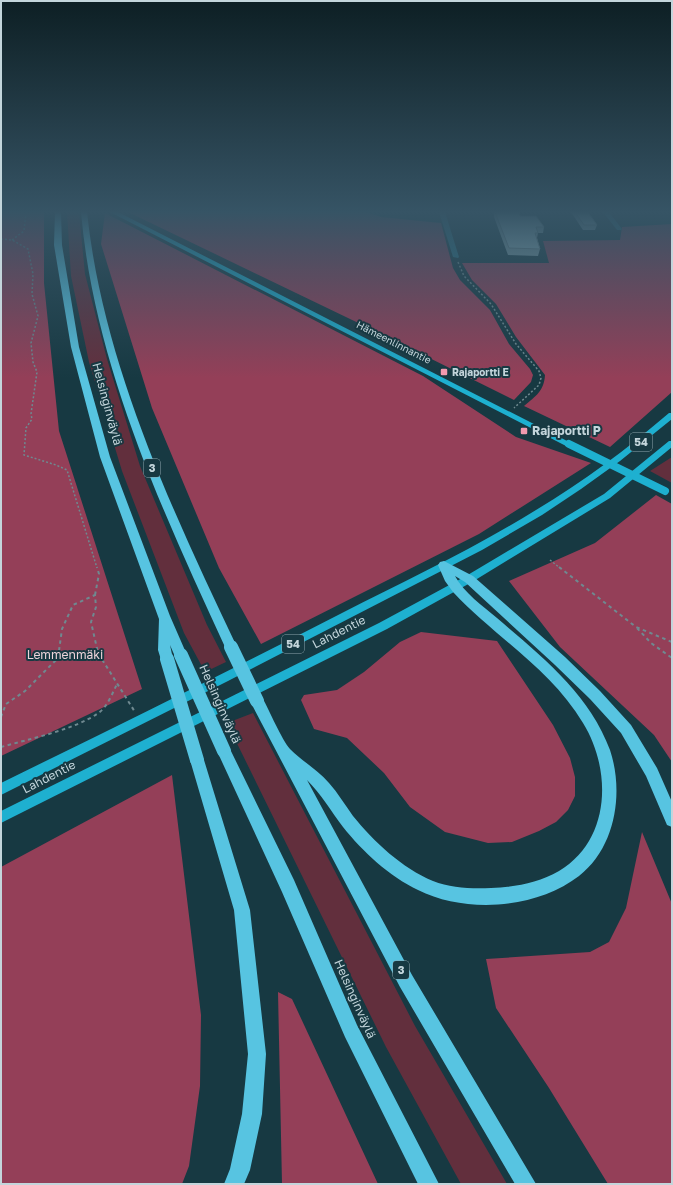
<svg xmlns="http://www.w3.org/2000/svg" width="673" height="1185" font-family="'Golos Text',sans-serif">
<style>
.green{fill:#622f3d}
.forest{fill:#943f58}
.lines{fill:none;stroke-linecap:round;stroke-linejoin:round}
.path-far1{stroke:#6f8990;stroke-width:1.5;stroke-dasharray:2 2;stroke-linecap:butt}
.path{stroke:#6f8990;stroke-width:2;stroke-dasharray:3.5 3.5;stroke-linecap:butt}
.minor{fill:#277589;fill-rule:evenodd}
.major{fill:#1eb0d0;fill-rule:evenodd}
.highway{fill:#57c4e1;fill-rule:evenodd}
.major-bridge{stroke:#1eb0d0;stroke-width:8}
.highway-bridge{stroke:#57c4e1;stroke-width:14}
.wall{fill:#8bacb5}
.building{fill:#a2c8d3;stroke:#718c94}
.poi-dot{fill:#f29aaf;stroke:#173942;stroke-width:1.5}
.labels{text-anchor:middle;stroke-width:4;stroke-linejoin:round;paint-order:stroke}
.far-street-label{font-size:10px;fill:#c3d5db;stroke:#173942}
.far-poi-label{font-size:10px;font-weight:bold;fill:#c3d5db;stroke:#173942;text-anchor:start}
.shield{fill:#173942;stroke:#8fa6ad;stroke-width:1}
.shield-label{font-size:11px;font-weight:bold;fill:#c3d5db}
.street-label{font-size:12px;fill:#c3d5db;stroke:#173942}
.poi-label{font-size:12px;font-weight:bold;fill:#c3d5db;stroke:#173942;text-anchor:start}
.park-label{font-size:12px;fill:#eed4da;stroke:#173942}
</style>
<rect width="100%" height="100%" fill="#173942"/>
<path class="green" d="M67 212H79L85 274 107 359 140 466 207 625 226 662 205 672 184 633 122 471 89 362 71 276Z
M672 457V483L650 471Z
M253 713 415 1026 507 1184H461L386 1047 227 723Z"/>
<path class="forest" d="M1 212H44V283L59 431 142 689 1 756Z
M128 212H366L381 217 441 223 453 268 460 280 490 310 509 344 530 369 533 375 531 382 514 400 375 331Z
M105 213 423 376 516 437 591 463 479 534 261 644 219 568 152 408 101 244Z
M672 224V392L610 447 524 406C536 396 544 391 545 375L516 337 496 304 472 280 462 263H549L543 241 620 240 622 227Z
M656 495 672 504V762L654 735 560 647 509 581 595 543Z
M421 632 497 641 553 725 570 758 575 777V796L568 810 556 822 539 831 512 842 488 843 445 832 410 807 384 773 347 738 314 729 301 700 304 695 337 690 364 672 400 642Z
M172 775 201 1015 200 1086 189 1166 182 1184H1V867Z
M642 832 672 904V1184H608L549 1088 496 1008 486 959 590 952 609 942 626 908Z
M278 992 292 999 378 1184H282Z"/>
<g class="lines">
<path class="path-far1" d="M1 239 12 240 28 249 33 274 32 294 38 316 31 343 33 362 37 372 31 414 32 419 26 428 24 455 56 465 67 470 97 568
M12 240 24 231 26 212
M458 262 464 276 491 304 516 344 539 371 541 378 539 385 514 408
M550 560 560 568"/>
<path class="path" d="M559 567 636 627 672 642
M95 595 99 574 97 567
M637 628 651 643 672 658
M1 717 6 704 25 691 58 658 62 629 73 605 95 595 96 607 91 622 98 653 135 712
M1 747C29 739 73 730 97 714 107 708 112 694 117 684"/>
<path class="minor" d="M439 212H445L459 257 458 258 453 257Z
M603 212H609L622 229 621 230H617Z"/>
<path class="major" d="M110 212H118L573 444 572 446H566Z
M669 413H672V419L620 461 581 489 542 515 482 550 228 681 1 795V783C115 727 229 671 342 613 407 580 473 549 536 510 583 482 627 449 669 413Z
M669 441H672V447L610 498 472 582 387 629 1 823V811L379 623 466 576 604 494Z"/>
<path class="highway" d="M55 212H61L62 245 79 347 110 457 170 616 187 655 186 659 181 660 176 659 170 645 173 659 172 663 167 664 162 663 158 650 159 619 100 457 71 347 54 245Z
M81 212H87C103 364 172 510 237 647L236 651 231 652 226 651 225 647C162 510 94 364 81 212Z
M444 561 473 576 565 657 600 691 631 725 657 768 672 802V827L667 825 646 776 621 733 590 699 555 665 465 582 455 576C464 593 483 606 497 618 541 656 589 693 610 750 624 792 616 847 579 876 536 909 466 914 418 890 389 876 363 852 343 827 331 811 321 794 307 780L412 975 536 1184H515L400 987 250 701 252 697 257 695 262 697C269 710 282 740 290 749 302 761 318 770 329 783 338 793 345 805 353 816 374 842 402 868 433 881 451 888 472 889 491 888 515 887 538 883 559 871 611 840 612 770 583 723 551 669 495 637 453 592L445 581 438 565 440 562Z
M224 745 229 747 294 880 357 1025 439 1184H418L345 1037 282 892 217 751 219 747Z
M197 754 202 756 204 760 250 910 266 1054 262 1114 250 1170 244 1184H224L230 1169 242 1114 248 1054 234 910 190 760 192 756Z"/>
<path class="major-bridge" d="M569 444 665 491"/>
<path class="highway-bridge" d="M231 647 257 701
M181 655 224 751
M167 659 197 760"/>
</g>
<path class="wall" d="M494 212H519L520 216 544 227 543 233H538L537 238 540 249 538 256 508 255 494 217Z
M571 212H588L597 225 595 230H583Z"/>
<path class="building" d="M495 212H519L520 216H536L544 227H536L538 233H535L540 249 509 248Z
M575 212H588L597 225H584Z"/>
<linearGradient id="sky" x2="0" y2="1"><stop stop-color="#0d1f24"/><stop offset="0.56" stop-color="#365465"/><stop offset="1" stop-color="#365465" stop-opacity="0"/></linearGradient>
<rect width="673" height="378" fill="url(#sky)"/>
<g class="poi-dot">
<rect x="440" y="368" width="8" height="8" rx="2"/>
<rect x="520" y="427" width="8" height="8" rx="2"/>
</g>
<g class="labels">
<g class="far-street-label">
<text transform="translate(394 342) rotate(27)" y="4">Hämeenlinnantie</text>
</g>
<g class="far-poi-label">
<text x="452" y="376">Rajaportti E</text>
</g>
<g class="shield">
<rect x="630" y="433" width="22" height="18" rx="3"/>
<rect x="144" y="459" width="16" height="18" rx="3"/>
<rect x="282" y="635" width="22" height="18" rx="3"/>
<rect x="393" y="961" width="16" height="18" rx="3"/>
</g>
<g class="shield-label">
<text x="641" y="446">54</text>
<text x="152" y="472">3</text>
<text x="293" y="648">54</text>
<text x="401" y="974">3</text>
</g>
<g class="street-label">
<text transform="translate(107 404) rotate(75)" y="4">Helsinginväylä</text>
<text transform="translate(339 632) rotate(-27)" y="4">Lahdentie</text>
<text transform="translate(220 704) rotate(66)" y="4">Helsinginväylä</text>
<text transform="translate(49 777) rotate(-27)" y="4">Lahdentie</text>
<text transform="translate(355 999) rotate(66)" y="4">Helsinginväylä</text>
</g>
<g class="poi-label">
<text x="532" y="435">Rajaportti P</text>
</g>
<g class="park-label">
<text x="65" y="659">Lemmenmäki</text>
</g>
</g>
<rect width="673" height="1185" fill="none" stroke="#c3d5db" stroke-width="4"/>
</svg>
